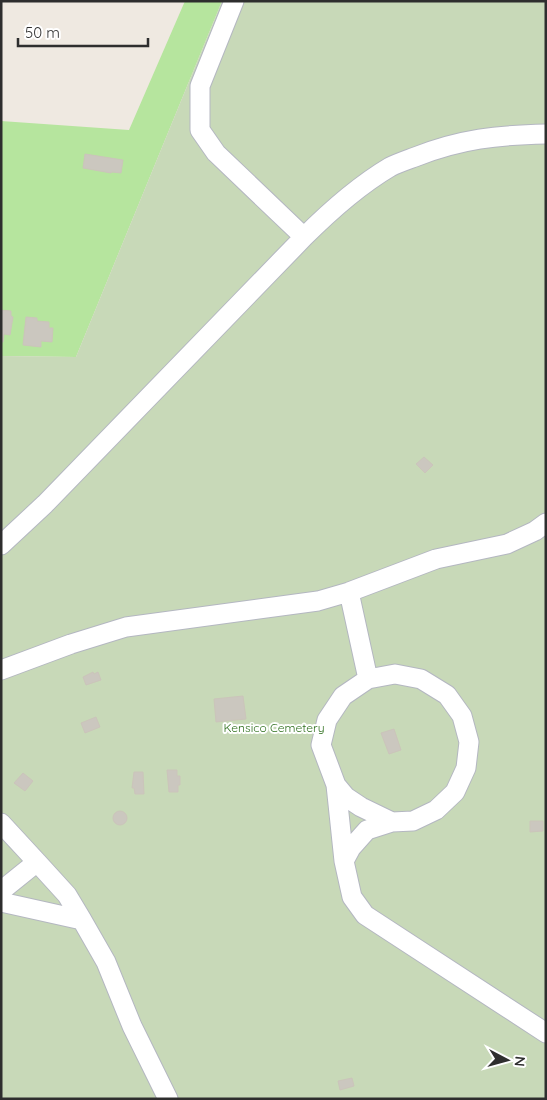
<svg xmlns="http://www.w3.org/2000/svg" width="547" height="1100" font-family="Quicksand,sans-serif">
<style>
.green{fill:#b6e59e}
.cemetery{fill:#c8d9b8}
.building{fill:#cbc7bf;stroke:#cbc5ba}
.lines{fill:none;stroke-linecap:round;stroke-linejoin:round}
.minor-casing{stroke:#b4b7c1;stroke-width:21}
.minor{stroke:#fff;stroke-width:19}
.labels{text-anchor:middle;stroke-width:4;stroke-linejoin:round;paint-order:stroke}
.park-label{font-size:12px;fill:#2c6e1b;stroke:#fff}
</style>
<rect width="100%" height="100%" fill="#efe9e1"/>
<path class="green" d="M185 1H222L76 357 1 356V121L129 130Z"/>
<path class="cemetery" d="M222 1H546V1099H1V356L76 357Z"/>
<path class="building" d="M85 154 123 160 121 173 112 172 111 173 83 168Z
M1 310 11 311V316L13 317 10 335 4 334 3 342H1Z
M26 317 37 318V321L49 322V328H53L52 342 41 341V347L23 345Z
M424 457 433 465 425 473 416 464Z
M93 672 94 674 98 672 101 680 86 685 83 677Z
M243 696 246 719 216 722 214 699Z
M96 717 100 727 85 733 81 723Z
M394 729 401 750 389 754 381 733Z
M167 770H177V776H180V785H178V792H169Z
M134 772H143L144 794H135L134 788H132Z
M23 773 33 781 25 791 14 783Z
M113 818a7 7 0 1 1 14 0a7 7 0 1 1-14 0Z
M530 821H543V831L530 832Z
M352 1078 354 1086 340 1090 338 1081Z"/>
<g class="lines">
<g class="minor-casing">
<path id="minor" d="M234 1 200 86V130L216 153 304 237
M1 545 45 504 304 237C330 211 358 186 390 167 398 163 407 160 415 157 460 139 498 135 546 134
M349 592 368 679
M1 670 71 644 126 627 318 601 349 592 436 559 507 544 535 531 546 523
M395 674 421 679 447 695 462 716 469 742 466 768 455 792 436 810 413 821 392 822 361 807 346 797 336 785 321 745 327 720 343 696 368 679Z
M336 785 344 861
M392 822 367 830 351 848 344 861 352 897 365 915 546 1033
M1 823 37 862 1 891
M37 862 67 895 82 920
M1 902 82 920 106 962 132 1026 168 1099"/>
</g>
<use href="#minor" class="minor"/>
</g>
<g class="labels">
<g class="park-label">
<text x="274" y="732">Kensico Cemetery</text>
</g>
</g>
<rect width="547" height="1100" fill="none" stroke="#2e2e2e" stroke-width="5"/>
<g transform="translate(507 1060) rotate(96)" stroke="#ffffff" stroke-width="4" paint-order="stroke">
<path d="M0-4L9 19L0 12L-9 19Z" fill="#2e2e2e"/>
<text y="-8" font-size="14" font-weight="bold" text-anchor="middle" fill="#2e2e2e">N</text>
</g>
<path d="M18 38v8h130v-8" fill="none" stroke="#2e2e2e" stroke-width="2.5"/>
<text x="25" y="38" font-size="15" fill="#2e2e2e" stroke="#ffffff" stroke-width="4" paint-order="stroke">50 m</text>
</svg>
